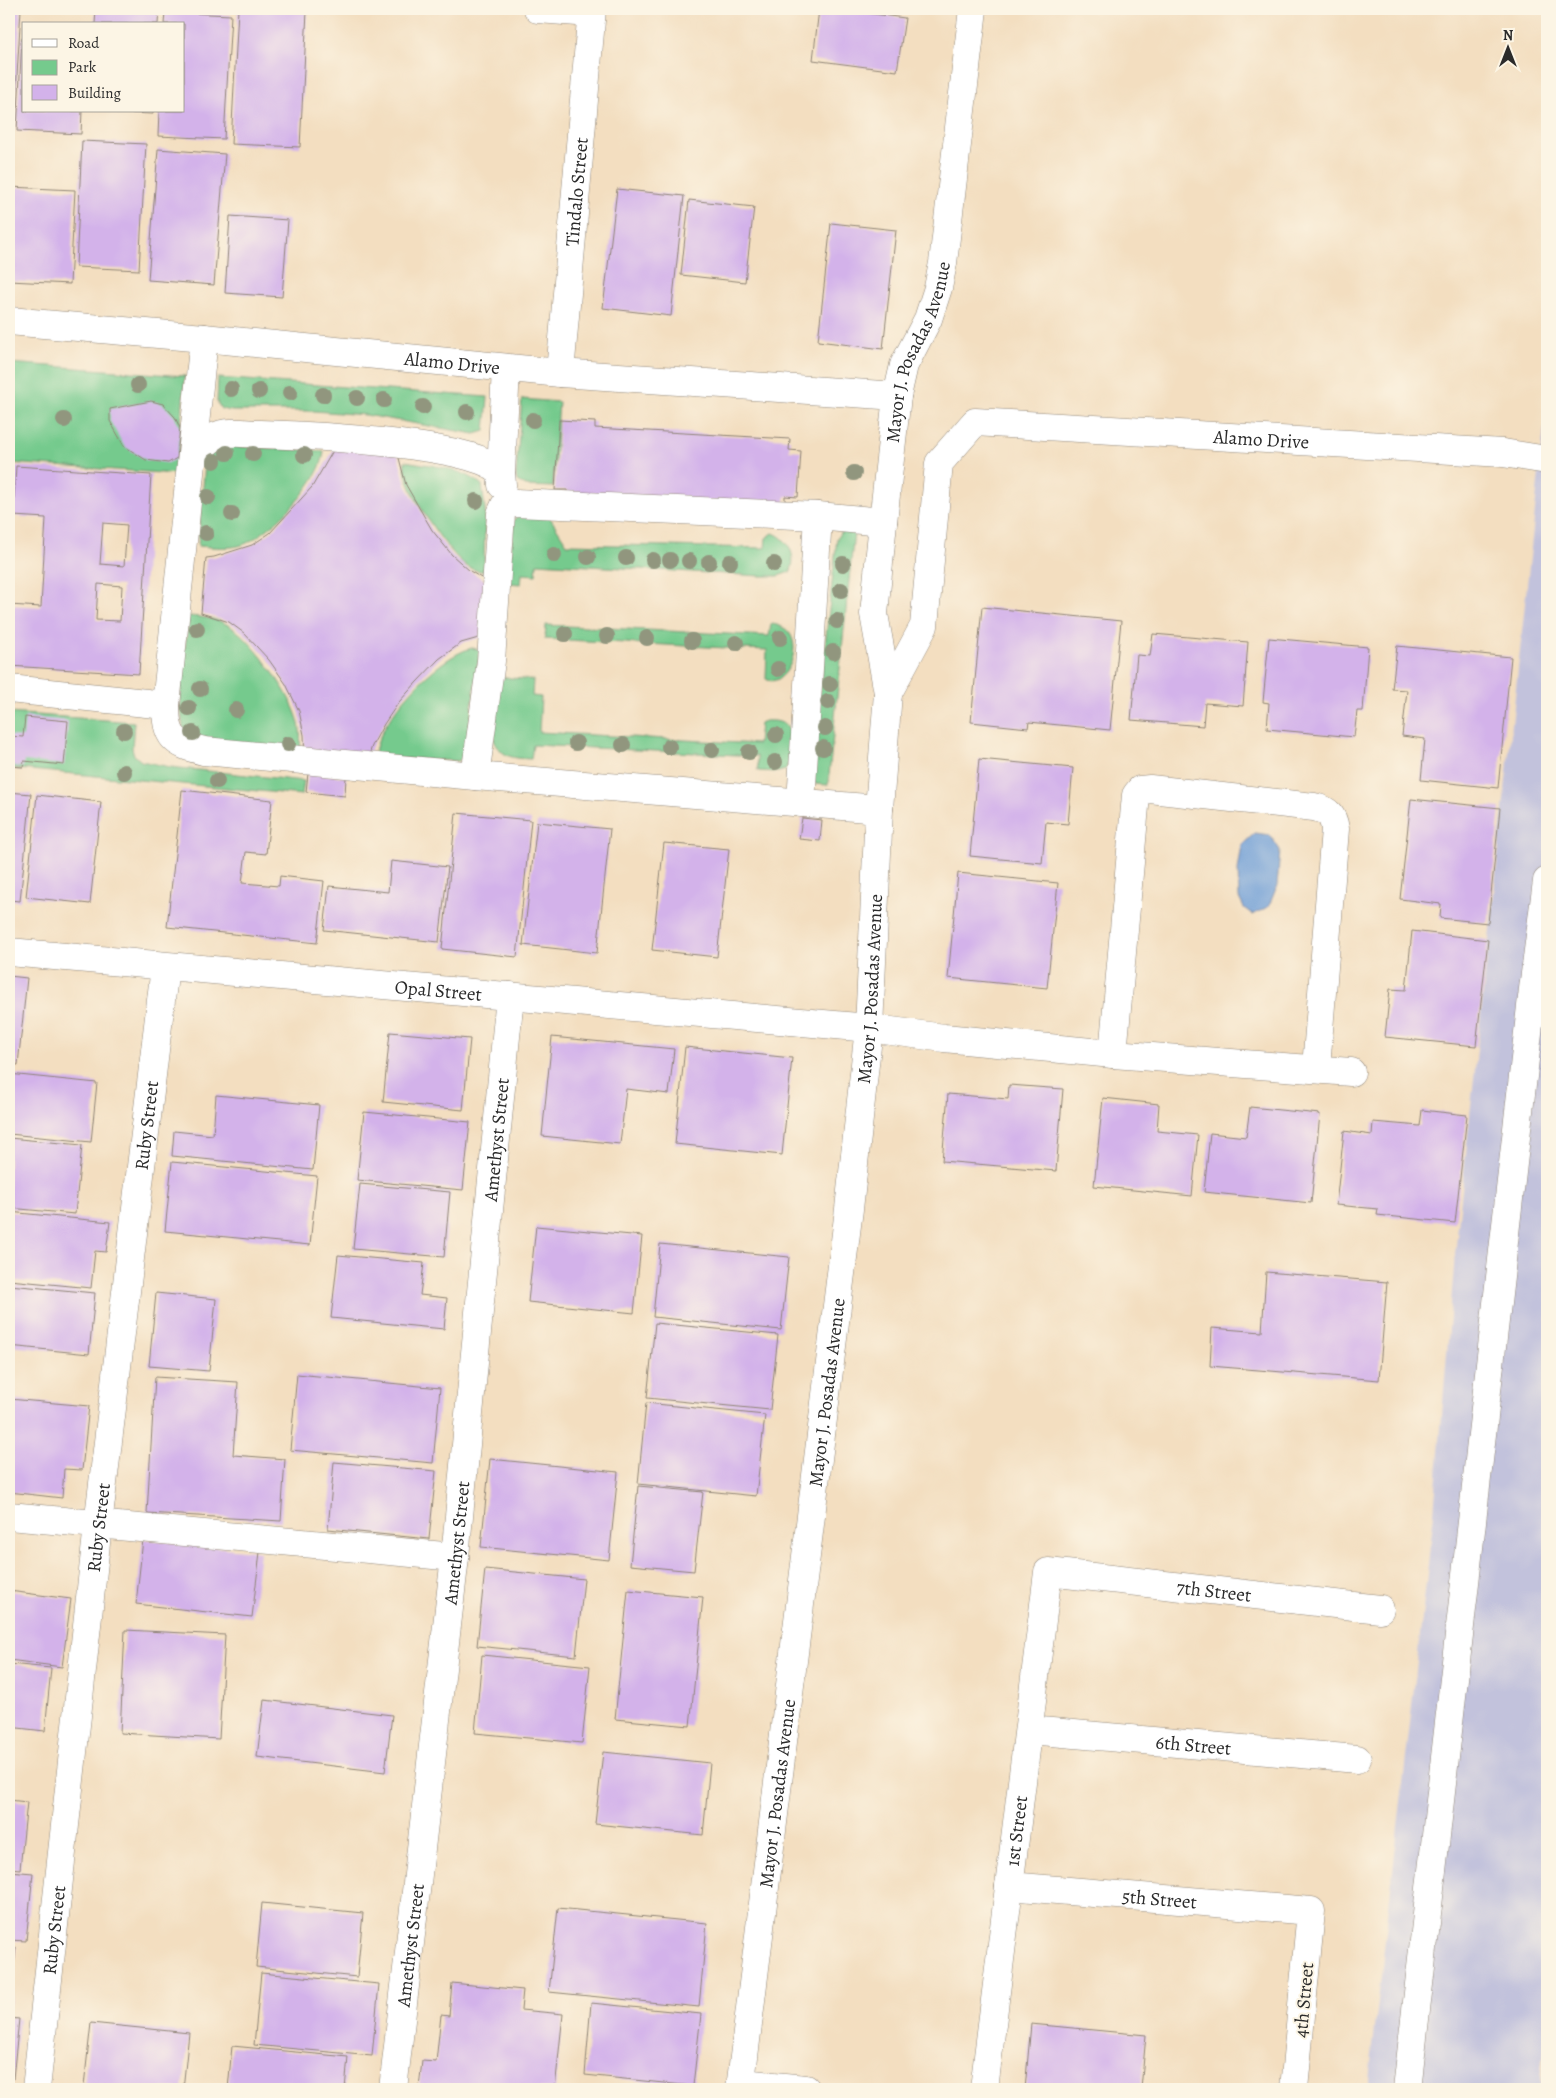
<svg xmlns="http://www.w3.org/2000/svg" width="1556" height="2098" font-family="Alegreya,serif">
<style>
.industrial{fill:#c2c2dc}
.green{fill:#75ca8d;stroke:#507a5c}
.water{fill:#6d9cd6;stroke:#4c6480}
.building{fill:#d3b2ea;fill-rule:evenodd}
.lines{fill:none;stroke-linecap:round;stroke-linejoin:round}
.minor-casing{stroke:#8f8476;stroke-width:29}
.minor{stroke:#fff;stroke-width:28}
.tree{fill:#91967e}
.labels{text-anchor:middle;stroke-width:4;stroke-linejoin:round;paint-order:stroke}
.street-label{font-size:19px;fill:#2b2b2b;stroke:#fcf5e5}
</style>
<rect width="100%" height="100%" fill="#fcf5e5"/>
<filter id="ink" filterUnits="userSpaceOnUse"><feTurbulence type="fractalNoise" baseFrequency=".02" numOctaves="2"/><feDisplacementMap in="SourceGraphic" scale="10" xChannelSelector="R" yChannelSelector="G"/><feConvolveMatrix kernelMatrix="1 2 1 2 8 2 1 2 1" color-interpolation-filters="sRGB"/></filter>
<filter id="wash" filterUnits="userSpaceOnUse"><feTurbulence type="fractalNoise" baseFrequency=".0096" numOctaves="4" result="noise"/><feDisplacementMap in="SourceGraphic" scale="20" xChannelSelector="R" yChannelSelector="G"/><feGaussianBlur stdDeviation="1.12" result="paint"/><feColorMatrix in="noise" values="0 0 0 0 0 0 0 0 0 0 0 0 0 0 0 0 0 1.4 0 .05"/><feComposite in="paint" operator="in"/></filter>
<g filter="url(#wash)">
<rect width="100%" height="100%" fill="#f3dec0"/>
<path class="industrial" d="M1547 399V2020L1540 2089H1368L1434 1513 1455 1255Z"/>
<path class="green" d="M9 363 185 376 177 474 9 463Z
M218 378 488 397 485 431 475 434 366 415 314 411H232L221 409 217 402Z
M522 399 559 402 553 487 526 486 517 481 516 474Z
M226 446 324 451C322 482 274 529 247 543 233 550 213 547 198 546L205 464 209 455Z
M405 461C431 466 461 467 482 485L485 510 484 571C476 571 469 569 463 563 444 547 401 486 405 461Z
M547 513 567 544 765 548 766 538 773 533C788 538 798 557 790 572L778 576H761L537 563 536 575 522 574 521 584 508 583 514 520 518 515Z
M845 531 854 532 828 785 815 784 812 762 837 538 840 533Z
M189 616C201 617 215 618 226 624 249 634 288 690 296 714 301 726 301 739 300 752L185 735C175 697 185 654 189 616Z
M771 624C814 628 787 692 766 679L767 650 545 639 546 625 769 636Z
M472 648 480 650 465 755 459 761 374 757C378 719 436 657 472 648Z
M500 677 533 680 532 696 541 697 539 732 758 744 760 723C765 720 769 721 775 721 799 724 795 756 785 770L778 772 758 771 757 756 533 745 531 759C513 758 502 758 494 740Z
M9 713 134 722 132 748 134 755 141 761 170 767 304 781 302 795 9 768Z"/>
<path class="water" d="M1255 833 1270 835 1280 850 1277 886 1269 906 1253 915 1244 908 1239 898 1238 870 1242 845Z"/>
<g id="blocks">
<path class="building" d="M9 9H21L14 126 9 125Z
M96 9H159L158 24H95Z
M238 9 307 11 300 147 231 144Z
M819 9H833L905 18 897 71 813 60Z
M165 12 231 15 224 139 158 136 159 111H184V24H164Z
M22 38H24V111H82L81 134 17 131Z
M131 111H153V114L131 113Z
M82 141 146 144 139 270 76 267Z
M158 149 225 154 214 285 148 280Z
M9 187 75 190 70 284 9 281Z
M617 189 684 196 671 316 603 308Z
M689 200 754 207 745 282 681 275Z
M230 216 288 220 282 297 225 293Z
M831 223 896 230 883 349 818 341Z
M151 401 163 404 175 417 180 428 177 458 168 463 146 460 124 446 110 421V409Z
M559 420 595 422V428L790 439 789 450 801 451 798 497 785 496V507L567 494V490H555Z
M345 430 393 435 406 485 432 530 452 555 470 571 486 581 482 637 461 643 439 659 417 682 399 702 384 724 372 746 364 770 305 764 304 735 299 711 286 684 269 660 244 633 229 622 201 613 206 558 214 557 252 545 270 533 312 487Z
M16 466 151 475 139 674 9 666V605L41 607 46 518 13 516ZM103 523 127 525 124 566 100 564ZM98 584 122 586 120 621 96 620Z
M982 607 1121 621 1110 730 1029 722 1028 728 971 722Z
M1153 634 1248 642 1243 706 1205 703 1203 726 1131 720 1137 655 1150 656Z
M1269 638 1368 647 1363 711H1357L1354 737 1267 729 1269 703 1263 702Z
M1397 646 1511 657 1498 788 1421 780 1425 739 1402 736 1407 690 1392 689Z
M25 717 68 721 64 765 24 761 23 767 9 766V736L23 737Z
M979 759 1073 768 1068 824 1046 822 1042 863 970 856Z
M308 773 346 777 345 796 306 792Z
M182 790 272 800 266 854 246 852 242 883 279 886 280 876 324 881 317 943 167 927Z
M9 792 31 794 20 901 9 900Z
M37 795 101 802 90 904 26 897Z
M1411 799 1500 808 1488 923 1440 918 1441 904 1400 899Z
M456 813 531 820 517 957 442 949Z
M802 818 822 820 820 841 799 839Z
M537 822 610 829 597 953 523 945Z
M664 843 729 849 717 957 652 950Z
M391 861 448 867 439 942 324 930 329 886 388 892Z
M958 873 1058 883 1047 988 948 978Z
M1412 931 1488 940 1476 1046 1385 1037 1390 989 1406 990Z
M9 976 27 978 18 1065 9 1064Z
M390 1032 470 1039 463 1110 383 1102Z
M552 1037 674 1049 669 1094 626 1089 620 1144 542 1136Z
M685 1047 792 1058 782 1155 675 1144Z
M9 1074 97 1083 91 1142 9 1134Z
M1009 1085 1063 1089 1056 1171 942 1161 948 1094 1008 1099Z
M216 1095 319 1105 313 1170 172 1156 174 1131 213 1135Z
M1103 1098 1159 1104 1157 1131 1198 1135 1192 1196 1094 1186Z
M1250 1107 1320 1114 1311 1203 1204 1192 1210 1133 1246 1137Z
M1422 1110 1467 1115 1455 1223 1377 1215 1378 1209 1336 1205 1344 1131 1372 1135 1373 1122 1420 1126Z
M364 1112 470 1122 463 1190 357 1180Z
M9 1138 82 1145 75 1214 9 1208Z
M172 1162 317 1176 310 1245 165 1231Z
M360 1184 450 1192 444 1257 353 1249Z
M9 1212 110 1222 106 1252 95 1251 91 1288 9 1280Z
M536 1226 642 1236 634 1313 528 1302Z
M660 1244 789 1257 781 1330 653 1317Z
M338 1255 424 1263 420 1295 447 1298 444 1329 331 1318Z
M1266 1272 1387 1282 1379 1380 1210 1366 1212 1328 1262 1332Z
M9 1285 95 1293 89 1354 9 1346Z
M156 1293 216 1299 209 1371 149 1366Z
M655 1323 778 1335 770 1410 647 1398Z
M297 1374 440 1388 433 1463 290 1450Z
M155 1377 238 1382 233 1455 285 1459 281 1521 147 1513Z
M9 1399 89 1406 82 1470 64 1469 62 1498 9 1492Z
M646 1403 765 1415 756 1496 638 1484Z
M490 1459 618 1472 609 1560 481 1547Z
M334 1462 436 1471 429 1539 328 1529Z
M638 1486 703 1492 694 1571 630 1565Z
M143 1539 260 1552 252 1617 136 1604Z
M485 1569 584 1579 576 1656 477 1646Z
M628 1590 703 1597 690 1726 615 1719Z
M9 1591 71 1599 62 1667 9 1660Z
M125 1630 225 1635 219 1739 120 1733Z
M482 1655 590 1666 582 1743 475 1733Z
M9 1664 51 1668 45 1731 9 1727Z
M264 1700 392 1715 385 1772 257 1757Z
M603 1752 710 1763 703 1835 595 1824Z
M9 1800 27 1802 20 1869 9 1868Z
M9 1871 33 1873 26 1941 9 1940Z
M262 1903 363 1913 357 1977 256 1967Z
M558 1908 707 1923 699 2007 549 1992Z
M9 1946 16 1947 10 2004H9Z
M261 1973 379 1984 372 2056 254 2045Z
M452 1983 523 1990 521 2010 563 2014 555 2089 419 2088 422 2061 436 2062 441 2015 449 2016Z
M591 2003 701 2014 693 2086 585 2075Z
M9 2018 19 2019 13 2079 9 2078Z
M91 2023 189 2033 183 2089H117L84 2086Z
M1031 2024 1146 2035 1141 2089H1025Z
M232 2046 348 2057 345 2089H228Z"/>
</g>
</g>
<g filter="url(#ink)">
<use href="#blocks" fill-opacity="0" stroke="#8f8476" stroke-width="1"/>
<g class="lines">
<g class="minor-casing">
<g id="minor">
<path d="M538 9 591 13"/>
<path id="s1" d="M9 321 204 338 560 373 897 396"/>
<path d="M204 338 166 705C166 737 173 744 204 751L475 776 879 809"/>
<path id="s2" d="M560 373 592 9"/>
<path d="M192 461C200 449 208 438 222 434 234 431 249 434 260 434 298 435 484 443 501 473"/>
<path d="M502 485 501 473 506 368"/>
<path d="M9 689 166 705"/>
<path id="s3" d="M888 693 924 626 939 463 975 422 1503 453 1547 460"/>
<path d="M475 776 491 661 501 514 505 505 515 503 818 516 883 522"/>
<path d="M801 803 818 516"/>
<path id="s4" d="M9 952 869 1028 944 1038 1113 1054 1351 1072"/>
<path d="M1113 1054 1136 795 1140 790 1150 789 1314 807C1328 810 1333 815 1335 829L1316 1068"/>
<path d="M9 1516 455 1557"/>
<path id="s5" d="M1029 1730 1357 1759"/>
<path id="s6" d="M1009 1886 1311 1911 1294 2089"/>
<path d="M741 2083 806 2089"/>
<path id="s7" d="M36 2089 98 1525 165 967"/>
<path id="s8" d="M393 2089 455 1557 510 996"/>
<path id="s9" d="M740 2089 849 1209 869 1028 879 809 888 693 874 614 883 522 897 396 904 365 928 319 938 288 943 263 973 9"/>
<path id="s10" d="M984 2089 1048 1572 1380 1609"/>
<path d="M1407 2089 1533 989 1547 881"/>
</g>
</g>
<use href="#minor" class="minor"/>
</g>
<g class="tree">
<circle cx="138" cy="385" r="8"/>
<circle cx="231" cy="389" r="8"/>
<circle cx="259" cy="391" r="8"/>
<circle cx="290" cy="393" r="8"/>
<circle cx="323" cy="395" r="8"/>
<circle cx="357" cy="398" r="8"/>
<circle cx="384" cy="400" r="8"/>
<circle cx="423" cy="407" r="8"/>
<circle cx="467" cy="412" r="8"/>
<circle cx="64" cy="420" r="8"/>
<circle cx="533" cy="420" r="8"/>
<circle cx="227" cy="453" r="8"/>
<circle cx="253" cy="454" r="8"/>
<circle cx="304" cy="455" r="8"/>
<circle cx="214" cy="461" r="8"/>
<circle cx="854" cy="473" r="8"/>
<circle cx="208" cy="497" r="8"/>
<circle cx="476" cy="501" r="8"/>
<circle cx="232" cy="514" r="8"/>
<circle cx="206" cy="533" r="8"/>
<circle cx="554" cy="555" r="8"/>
<circle cx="588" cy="557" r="8"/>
<circle cx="626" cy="558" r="8"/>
<circle cx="653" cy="560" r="8"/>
<circle cx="670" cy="560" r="8"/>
<circle cx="689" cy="561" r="8"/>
<circle cx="709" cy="562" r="8"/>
<circle cx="730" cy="562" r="8"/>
<circle cx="774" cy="564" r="8"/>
<circle cx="843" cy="564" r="8"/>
<circle cx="841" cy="590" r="8"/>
<circle cx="837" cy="621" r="8"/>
<circle cx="197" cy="629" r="8"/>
<circle cx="565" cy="634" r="8"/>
<circle cx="607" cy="636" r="8"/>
<circle cx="647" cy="638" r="8"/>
<circle cx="780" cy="638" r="8"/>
<circle cx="692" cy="641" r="8"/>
<circle cx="736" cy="643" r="8"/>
<circle cx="833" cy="652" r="8"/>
<circle cx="778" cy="669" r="8"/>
<circle cx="830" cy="684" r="8"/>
<circle cx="200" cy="689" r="8"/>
<circle cx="828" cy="702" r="8"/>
<circle cx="189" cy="708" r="8"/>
<circle cx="236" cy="710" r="8"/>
<circle cx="825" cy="728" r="8"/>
<circle cx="124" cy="731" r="8"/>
<circle cx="193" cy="733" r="8"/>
<circle cx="776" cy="735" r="8"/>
<circle cx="576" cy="743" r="8"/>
<circle cx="288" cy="744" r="8"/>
<circle cx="623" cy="745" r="8"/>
<circle cx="669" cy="747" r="8"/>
<circle cx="823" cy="748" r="8"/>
<circle cx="712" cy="750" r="8"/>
<circle cx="749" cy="752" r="8"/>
<circle cx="775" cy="762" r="8"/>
<circle cx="124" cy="772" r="8"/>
<circle cx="217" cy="781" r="8"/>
</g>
</g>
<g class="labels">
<g class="street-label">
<text dy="7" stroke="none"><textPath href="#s2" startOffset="182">Tindalo Street</textPath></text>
<text dy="7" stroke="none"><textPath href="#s9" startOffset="1752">Mayor J. Posadas Avenue</textPath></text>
<text dy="7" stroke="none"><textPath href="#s1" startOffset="445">Alamo Drive</textPath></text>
<text dy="7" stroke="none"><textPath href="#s3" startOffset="581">Alamo Drive</textPath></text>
<text dy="7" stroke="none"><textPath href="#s9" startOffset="1108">Mayor J. Posadas Avenue</textPath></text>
<text dy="7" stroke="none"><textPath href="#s4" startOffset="431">Opal Street</textPath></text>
<text dy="7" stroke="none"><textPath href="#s7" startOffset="970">Ruby Street</textPath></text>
<text dy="7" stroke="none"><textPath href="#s8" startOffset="955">Amethyst Street</textPath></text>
<text dy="7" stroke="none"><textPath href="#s9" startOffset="702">Mayor J. Posadas Avenue</textPath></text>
<text dy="7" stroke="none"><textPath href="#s7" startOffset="565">Ruby Street</textPath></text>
<text dy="7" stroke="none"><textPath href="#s8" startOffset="550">Amethyst Street</textPath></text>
<text dy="7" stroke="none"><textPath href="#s10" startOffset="688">7th Street</textPath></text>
<text dy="7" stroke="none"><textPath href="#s5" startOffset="165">6th Street</textPath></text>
<text dy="7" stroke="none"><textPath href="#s9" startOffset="298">Mayor J. Posadas Avenue</textPath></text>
<text dy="7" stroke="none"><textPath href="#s10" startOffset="260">1st Street</textPath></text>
<text dy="7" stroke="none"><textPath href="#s6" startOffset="151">5th Street</textPath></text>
<text dy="7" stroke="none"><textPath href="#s7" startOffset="160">Ruby Street</textPath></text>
<text dy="7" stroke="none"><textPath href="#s8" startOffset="145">Amethyst Street</textPath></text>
<text transform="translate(1303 2000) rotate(-85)" y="7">4th Street</text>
</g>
</g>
<rect width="1556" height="2098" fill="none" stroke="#fcf5e5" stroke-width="30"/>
<rect x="22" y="22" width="162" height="90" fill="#fcf5e5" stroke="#a8a49b"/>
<rect x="32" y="39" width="25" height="8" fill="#ffffff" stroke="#a8a49b"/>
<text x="68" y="48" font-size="15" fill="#2b2b2b">Road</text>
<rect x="32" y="60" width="25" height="15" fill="#75ca8d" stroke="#a8a49b"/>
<text x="68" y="72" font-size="15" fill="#2b2b2b">Park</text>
<rect x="32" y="85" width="25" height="15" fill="#d3b2ea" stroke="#a8a49b"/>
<text x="68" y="98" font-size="15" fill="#2b2b2b">Building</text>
<g transform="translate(1508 48)" stroke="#fcf5e5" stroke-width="4" paint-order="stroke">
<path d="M0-4L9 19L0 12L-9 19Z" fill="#2b2b2b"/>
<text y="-8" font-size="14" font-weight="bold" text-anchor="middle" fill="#2b2b2b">N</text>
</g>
</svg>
